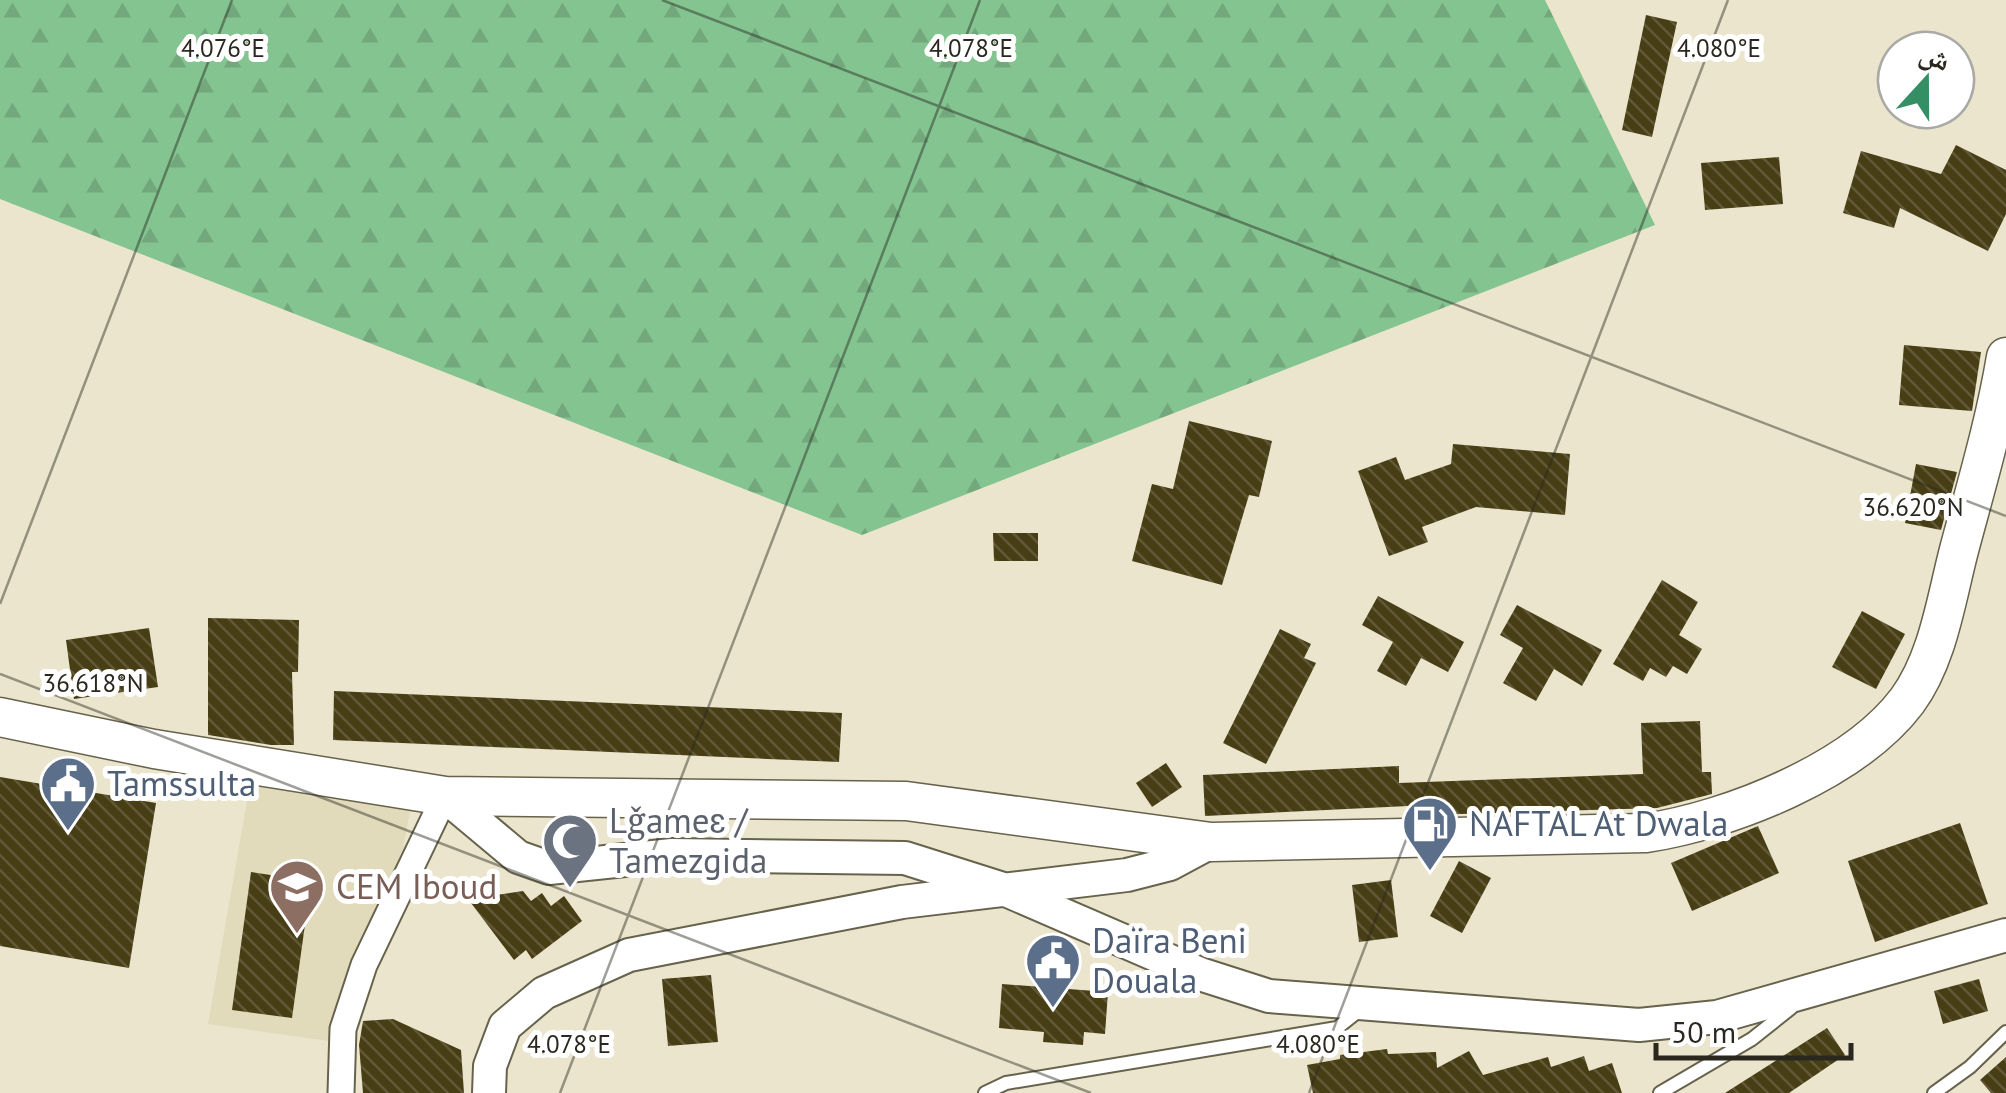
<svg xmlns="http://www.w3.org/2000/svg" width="2006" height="1093" font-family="'PT Sans','Noto Naskh Arabic',sans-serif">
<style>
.built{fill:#e1dabb}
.forest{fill:url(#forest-firs)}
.building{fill:url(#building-back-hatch)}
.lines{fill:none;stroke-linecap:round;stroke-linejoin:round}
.service-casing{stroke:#67624c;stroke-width:16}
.minor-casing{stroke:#67624c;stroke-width:29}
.tertiary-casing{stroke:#67624c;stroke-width:36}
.secondary-casing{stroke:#67624c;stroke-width:41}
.service{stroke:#fff;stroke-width:12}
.minor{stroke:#fff;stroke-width:25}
.tertiary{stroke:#fff;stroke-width:32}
.secondary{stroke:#fff;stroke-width:38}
.ticks{fill:none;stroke:#29271e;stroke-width:2.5;stroke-opacity:0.45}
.labels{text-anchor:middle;stroke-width:10;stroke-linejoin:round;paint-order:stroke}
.service-label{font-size:35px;fill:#4e5e75;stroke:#fff;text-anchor:start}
.worship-label{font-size:35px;fill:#5b616d;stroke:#fff;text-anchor:start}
.education-label{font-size:35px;fill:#785e54;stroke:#fff;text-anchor:start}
.ticks-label{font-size:25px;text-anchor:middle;fill:#29271e;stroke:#fff;stroke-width:10;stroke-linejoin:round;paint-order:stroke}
</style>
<defs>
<pattern id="forest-firs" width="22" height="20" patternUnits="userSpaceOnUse" patternTransform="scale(2.5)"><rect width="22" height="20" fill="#84c490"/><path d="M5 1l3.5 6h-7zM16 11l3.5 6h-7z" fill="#72a87c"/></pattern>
<pattern id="building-back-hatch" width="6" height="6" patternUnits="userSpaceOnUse" patternTransform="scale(2.5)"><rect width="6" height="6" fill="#483e15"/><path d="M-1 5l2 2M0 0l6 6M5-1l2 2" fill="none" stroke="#605836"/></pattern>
</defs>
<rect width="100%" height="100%" fill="#ebe5cd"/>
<path class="built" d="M250 784 411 806 403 848 329 1041 208 1024Z"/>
<path class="forest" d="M0 0H1545L1655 225 862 535 0 199Z"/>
<path class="building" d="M1646 15 1677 22 1652 137 1622 130Z
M1956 145 2006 170V214L1988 251 1900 208 1894 228 1843 213 1861 151 1941 174Z
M1779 157 1783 204 1705 210 1701 163Z
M1904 345 1981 352 1972 411 1899 405Z
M1189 421 1272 441 1259 497 1249 495 1222 585 1132 561 1152 484 1173 489Z
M1453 444 1570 454 1565 515 1476 507 1422 527 1428 542 1389 556 1358 471 1396 457 1405 480 1451 464Z
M1916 464 1957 472 1941 530 1905 523Z
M993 533H1038V561H994Z
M1662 580 1698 602 1679 635 1702 649 1687 674 1673 666 1666 677 1650 668 1643 681 1613 664Z
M1378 596 1464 642 1448 672 1421 658 1406 686 1377 671 1393 642 1362 625Z
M1517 605 1602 650 1582 686 1554 669 1536 701 1503 683 1523 648 1500 635Z
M1862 611 1905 634 1876 689 1832 667Z
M208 618 299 620 298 672H292L294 745H271L208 735Z
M149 628 158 687 74 699 66 640Z
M1280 629 1311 644 1304 658 1316 663 1266 764 1223 743Z
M334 691 842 713 839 762 333 740Z
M1700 721 1702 772H1711L1712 794 1657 808 1428 815V805L1205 816 1203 775 1399 766V783L1643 774 1641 723Z
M1166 763 1182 787 1152 807 1136 783Z
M0 777 156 803 129 968 0 946Z
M1960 823 1988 904 1875 942 1848 861Z
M1758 826 1779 873 1692 911 1671 863Z
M1459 861 1491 878 1462 933 1430 916Z
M251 872 284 877 282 892 309 896 292 1018 232 1010Z
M1391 880 1398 937 1359 942 1352 885Z
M523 891 531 901 542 893 551 906 564 896 582 921 532 959 526 950 514 960 468 899Z
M711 975 718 1042 668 1046 662 979Z
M1979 979 1988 1011 1943 1024 1934 991Z
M1002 984 1108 992 1105 1034 1084 1032 1083 1045 1043 1042 1044 1032 999 1028Z
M393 1019 461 1050 464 1093H363L359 1045 363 1021Z
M1827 1028 1845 1055 1789 1093H1725Z
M1387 1049 1388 1054 1436 1052 1437 1068 1469 1051 1483 1075 1548 1057 1551 1067 1584 1056 1589 1071 1612 1063 1622 1093H1313L1307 1065 1340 1059V1055Z
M2006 1057V1093H1991L1980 1080Z"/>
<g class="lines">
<g class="service-casing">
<path id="service" d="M985 1093 1006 1083 1337 1028 1361 1009
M1660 1093 1752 1039 1791 1008
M1934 1093 1970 1067 2006 1032"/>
</g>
<g class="minor-casing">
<path id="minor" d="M341 1093 343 1029 364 965 445 796"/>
</g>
<g class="tertiary-casing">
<path id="tertiary" d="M445 796 518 857 549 868 672 855 905 858 1006 890 1200 974 1269 996 1639 1025 1717 1017 2006 935
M489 1093 490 1066 505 1026 544 993 629 955 902 902 1127 875 1170 864 1211 842"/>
</g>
<g class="secondary-casing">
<path id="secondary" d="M0 717 154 749 445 796 906 801 1211 842 1646 833C1731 820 1854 771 1907 701 1938 659 1946 600 1959 550 1976 486 1995 423 2006 357"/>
</g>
<use href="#service" class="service"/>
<use href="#minor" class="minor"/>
<use href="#tertiary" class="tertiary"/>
<use href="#secondary" class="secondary"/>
</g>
<path class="ticks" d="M662 0 2006 516M0 604 232 0M0 674 1091 1093M560 1093 980 0M1309 1093 1728 0"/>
<defs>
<g id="civic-pin" transform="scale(2.875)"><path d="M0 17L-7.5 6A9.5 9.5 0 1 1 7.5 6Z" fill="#5c6f8a" stroke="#fff"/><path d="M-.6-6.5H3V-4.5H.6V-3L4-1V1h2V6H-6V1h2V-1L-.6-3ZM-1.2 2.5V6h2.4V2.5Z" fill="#fff"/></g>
<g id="fuel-pin" transform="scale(2.875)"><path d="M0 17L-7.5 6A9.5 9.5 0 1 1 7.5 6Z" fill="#5c6f8a" stroke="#fff"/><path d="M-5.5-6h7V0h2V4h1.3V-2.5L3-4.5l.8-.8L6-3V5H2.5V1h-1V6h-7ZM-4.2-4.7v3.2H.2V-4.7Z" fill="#fff"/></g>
<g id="mosque-pin" transform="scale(2.875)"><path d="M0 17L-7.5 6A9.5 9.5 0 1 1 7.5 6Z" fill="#6b7280" stroke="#fff"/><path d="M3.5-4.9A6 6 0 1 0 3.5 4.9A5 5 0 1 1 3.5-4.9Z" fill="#fff"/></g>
<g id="school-pin" transform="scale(2.875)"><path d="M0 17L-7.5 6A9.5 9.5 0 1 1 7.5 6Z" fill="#8d6e63" stroke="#fff"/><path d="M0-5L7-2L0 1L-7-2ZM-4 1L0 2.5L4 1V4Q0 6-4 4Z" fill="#fff"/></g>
</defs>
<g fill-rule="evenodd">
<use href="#civic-pin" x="68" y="784"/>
<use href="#fuel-pin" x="1430" y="824"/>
<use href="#mosque-pin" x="570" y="841"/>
<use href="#school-pin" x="297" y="887"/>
<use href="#civic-pin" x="1053" y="961"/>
</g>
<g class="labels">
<g class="service-label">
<text x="107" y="796">Tamssulta</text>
<text x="1469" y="836">NAFTAL At Dwala</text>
<text x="1092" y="953">Daïra Beni<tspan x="1092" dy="40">Douala</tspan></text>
</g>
<g class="worship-label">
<text x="609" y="833">Lǧameɛ /<tspan x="609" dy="40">Tamezgida</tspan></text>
</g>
<g class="education-label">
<text x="336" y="899">CEM Iboud</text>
</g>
</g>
<g class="ticks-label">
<text x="971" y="57">4.078°E</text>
<text x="223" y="57">4.076°E</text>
<text x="1719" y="57">4.080°E</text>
<text x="1913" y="516">36.620°N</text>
<text x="93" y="692">36.618°N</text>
<text x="569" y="1053">4.078°E</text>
<text x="1318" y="1053">4.080°E</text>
</g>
<g transform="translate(1926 80) rotate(21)"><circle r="48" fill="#ffffff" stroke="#a9a9a5" stroke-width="2.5"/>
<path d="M0-8L18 38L0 25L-18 38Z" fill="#348f65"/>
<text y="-15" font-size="28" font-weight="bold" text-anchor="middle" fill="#29271e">ش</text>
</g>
<path d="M1656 1043v15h195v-15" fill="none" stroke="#29271e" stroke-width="5"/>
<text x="1671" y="1043" font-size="30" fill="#29271e" stroke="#ffffff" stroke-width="8" paint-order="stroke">50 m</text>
</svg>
